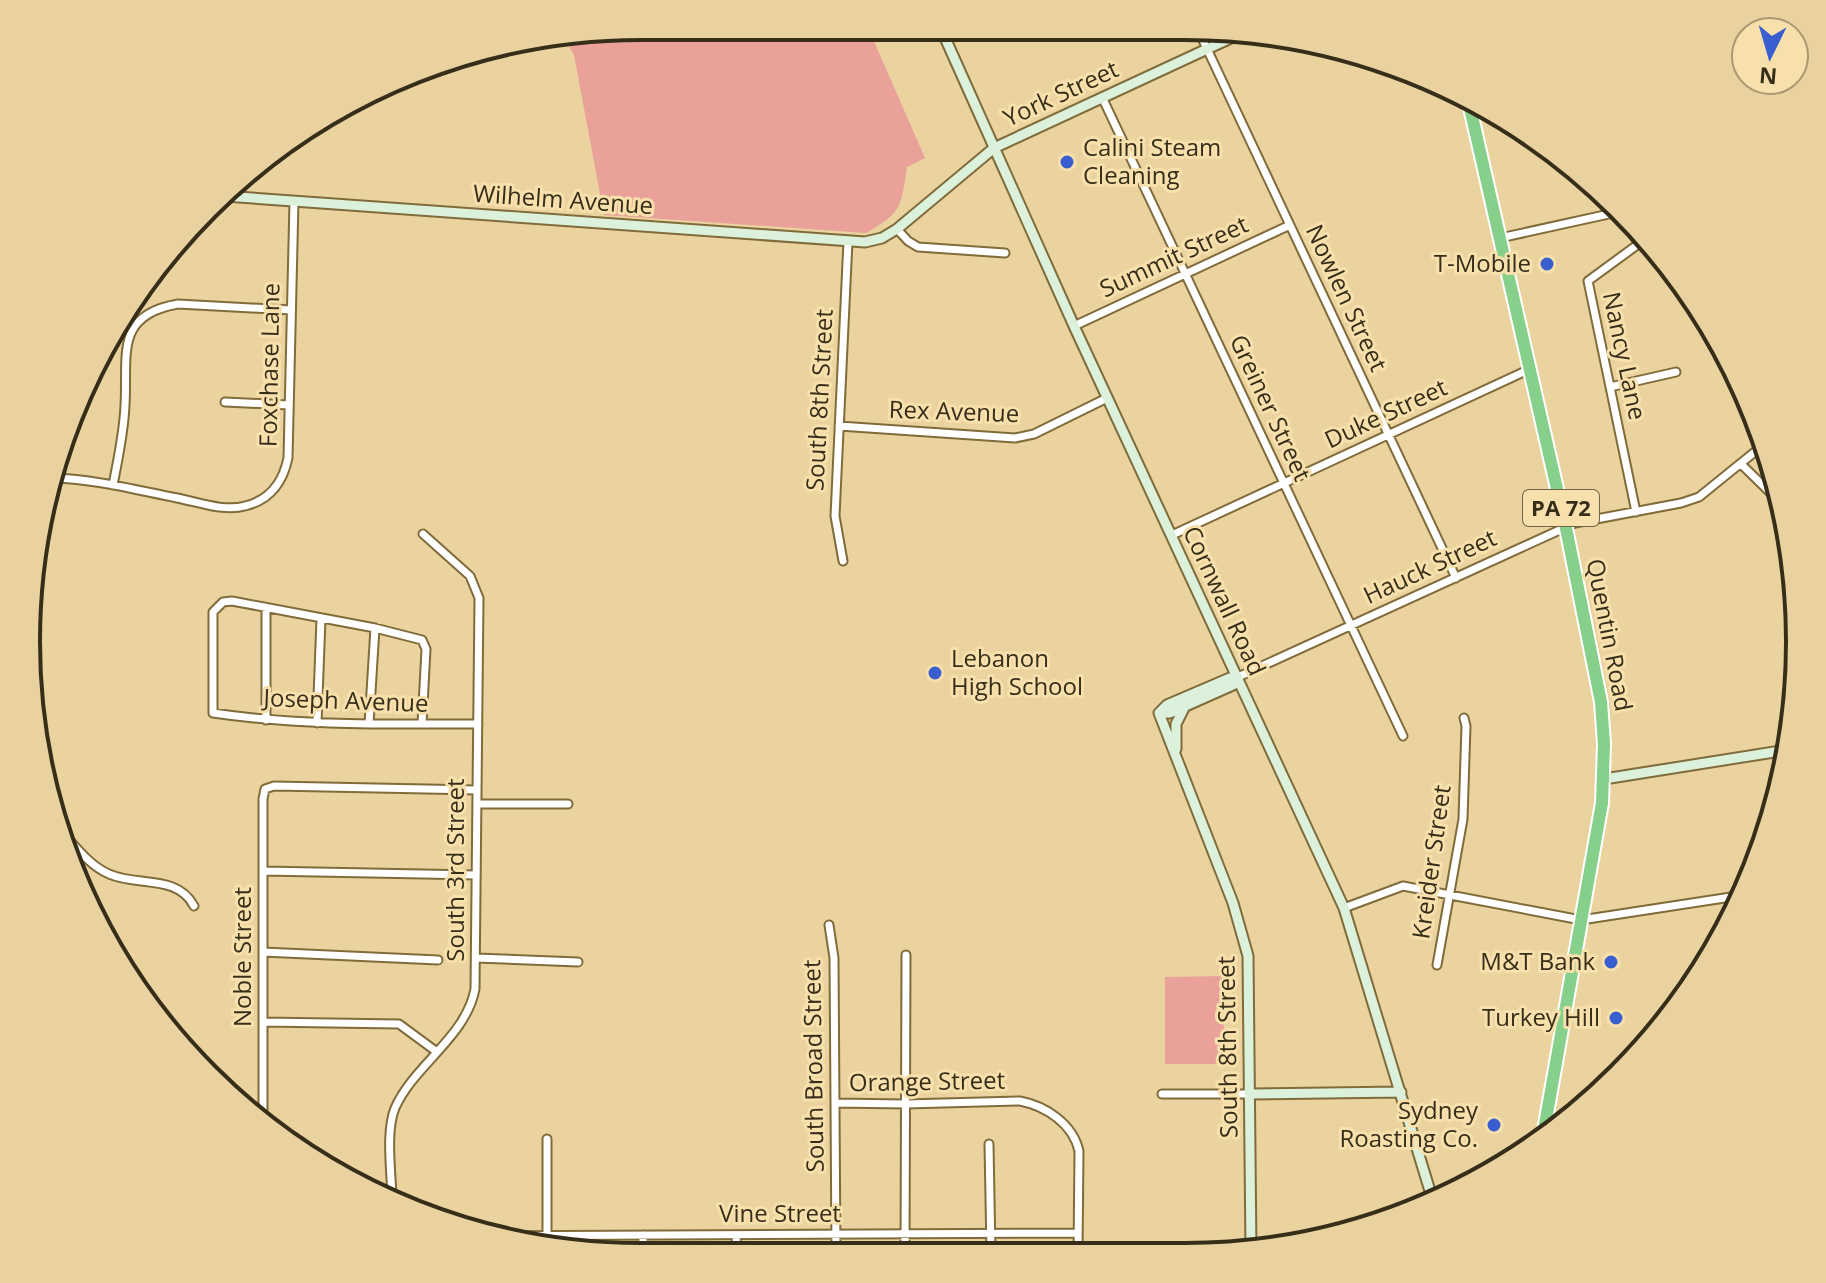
<svg xmlns="http://www.w3.org/2000/svg" width="1826" height="1283" font-family="'Open Sans',sans-serif">
<style>
.green{fill:#e9a199}
.lines{fill:none;stroke-linecap:round;stroke-linejoin:round}
.street-casing{stroke:#806b3a;stroke-width:11}
.secondary-casing{stroke:#806b3a;stroke-width:13}
.highway-casing{stroke:#fff;stroke-width:16}
.street{stroke:#fff;stroke-width:7}
.secondary{stroke:#dbf1dc;stroke-width:9}
.highway{stroke:#86d08c;stroke-width:12}
.poi-dot{fill:#395ecf;stroke:#f8e0ac;stroke-width:3}
.labels{text-anchor:middle;stroke-width:6;stroke-linejoin:round;paint-order:stroke}
.shield{fill:#f8e0ac;stroke:#716346;stroke-width:2}
.shield-label{font-size:22px;font-weight:bold;fill:#372e1a}
.street-label{font-size:24px;fill:#372e1a;stroke:#f8e0ac}
.poi-label{font-size:24px;fill:#372e1a;stroke:#f8e0ac;text-anchor:end}
.rim{fill:none;stroke:#372e1a;stroke-width:4}
</style>
<rect width="100%" height="100%" fill="#ead39f"/>
<path class="green" d="M642 26 869 30 925 158 907 167C901 206 902 213 866 233L604 215 574 55 563 36Z
M1224 976V1064H1165V977Z"/>
<g class="lines">
<g class="street-casing">
<path id="street" d="M1201 36 1456 578
M1102 97 1403 736
M897 229 908 241 918 247 1005 253
M1500 238 1618 212
M1074 326 1290 225
M1610 387 1676 372
M225 402 289 405
M839 426 1015 438 1034 434 1107 398
M1742 465 1781 503
M54 478C95 479 136 490 177 498 198 502 224 512 245 506 270 500 283 482 288 458L294 201
M113 485C118 459 124 432 125 405 128 355 114 315 178 304L291 310
M1636 512 1588 281 1648 237
M1172 535 1530 369
M843 561 835 516 848 241
M1238 677 1575 523 1681 503 1699 497 1767 442
M266 720V608
M317 723 321 619
M369 724 375 628
M422 724 426 649 422 640 375 628 232 601 223 602 213 612V713C301 726 389 724 478 724
M477 804H568
M62 832C76 847 90 866 109 874 138 887 177 874 194 906
M263 871 476 875
M1344 908 1403 886 1581 920 1744 895
M829 925 834 958 836 1254
M263 952 438 960
M476 958 578 962
M1437 965 1463 819 1466 726 1464 718
M263 1022 399 1024 437 1052
M1162 1094H1251
M835 1103 906 1104 1020 1101C1046 1106 1073 1124 1079 1151L1078 1253
M263 1126V799L265 789 274 786 477 790
M989 1144 991 1253
M392 1202C392 1176 385 1132 395 1108 414 1065 466 1037 475 989L479 598 470 576 423 534
M643 1235V1255
M736 1235 737 1255
M483 1236 1077 1233
M547 1247V1139
M905 1254 906 955"/>
</g>
<g class="secondary-casing">
<path id="secondary" d="M942 31 1074 326 1344 908 1433 1201
M224 196 865 242 882 238 897 229 994 148 1233 37
M1159 713 1233 903 1248 956 1251 1252
M1159 713H1170L1233 685 1238 677
M1159 713 1167 705 1230 678 1238 677
M1176 749V724L1185 706
M1781 751 1784 772
M1604 779 1787 750
M1251 1094 1401 1092"/>
</g>
<g class="highway-casing">
<path id="highway" d="M1468 99 1566 528 1601 702 1604 744 1602 803 1543 1136"/>
</g>
<use href="#street" class="street"/>
<use href="#secondary" class="secondary"/>
<use href="#highway" class="highway"/>
</g>
<g class="poi-dot">
<circle cx="1067" cy="162" r="8"/>
<circle cx="1547" cy="264" r="8"/>
<circle cx="935" cy="673" r="8"/>
<circle cx="1611" cy="962" r="8"/>
<circle cx="1616" cy="1018" r="8"/>
<circle cx="1494" cy="1125" r="8"/>
</g>
<g class="labels">
<rect class="shield" x="1523" y="490" width="76" height="36" rx="6"/>
<g class="shield-label">
<text x="1561" y="516">PA 72</text>
</g>
<g class="street-label">
<text transform="translate(1061 94) rotate(-25)" y="8">York Street</text>
<text transform="translate(563 200) rotate(4)" y="8">Wilhelm Avenue</text>
<text transform="translate(1174 257) rotate(-25)" y="8">Summit Street</text>
<text transform="translate(1346 298) rotate(65)" y="8">Nowlen Street</text>
<text transform="translate(1624 356) rotate(78)" y="8">Nancy Lane</text>
<text transform="translate(270 365) rotate(-89)" y="8">Foxchase Lane</text>
<text transform="translate(820 400) rotate(-87)" y="8">South 8th Street</text>
<text transform="translate(1270 408) rotate(65)" y="8">Greiner Street</text>
<text transform="translate(954 412) rotate(2)" y="8">Rex Avenue</text>
<text transform="translate(1386 414) rotate(-25)" y="8">Duke Street</text>
<text transform="translate(1430 567) rotate(-25)" y="8">Hauck Street</text>
<text transform="translate(1224 601) rotate(65)" y="8">Cornwall Road</text>
<text transform="translate(1609 635) rotate(79)" y="8">Quentin Road</text>
<text transform="translate(346 701) rotate(2)" y="8">Joseph Avenue</text>
<text transform="translate(1432 862) rotate(-82)" y="8">Kreider Street</text>
<text transform="translate(456 870) rotate(-90)" y="8">South 3rd Street</text>
<text transform="translate(243 957) rotate(-90)" y="8">Noble Street</text>
<text transform="translate(1228 1047) rotate(-91)" y="8">South 8th Street</text>
<text transform="translate(814 1066) rotate(-91)" y="8">South Broad Street</text>
<text transform="translate(927 1082) rotate(-1)" y="8">Orange Street</text>
<text x="780" y="1222">Vine Street</text>
</g>
<g class="poi-label">
<text x="1083" y="156" text-anchor="start">Calini Steam<tspan x="1083" dy="28">Cleaning</tspan></text>
<text x="1531" y="272">T-Mobile</text>
<text x="951" y="667" text-anchor="start">Lebanon<tspan x="951" dy="28">High School</tspan></text>
<text x="1595" y="970">M&amp;T Bank</text>
<text x="1600" y="1026">Turkey Hill</text>
<text x="1478" y="1119">Sydney<tspan x="1478" dy="28">Roasting Co.</tspan></text>
</g>
</g>
<path d="M0 0H1826V1283H0ZM641 40H1185A601 601 0 0 1 1786 641V642A601 601 0 0 1 1185 1243H641A601 601 0 0 1 40 642V641A601 601 0 0 1 641 40Z" fill="#e9d2a0" fill-rule="evenodd"/>
<path class="rim" d="M641 40H1185A601 601 0 0 1 1786 641V642A601 601 0 0 1 1185 1243H641A601 601 0 0 1 40 642V641A601 601 0 0 1 641 40Z"/>
<g transform="translate(1770 56) rotate(185)"><circle r="38" fill="#f8e0ac" stroke="#ab9972" stroke-width="2"/>
<path d="M0-6L14 30L0 20L-14 30Z" fill="#395ecf"/>
<text y="-12" font-size="22" font-weight="bold" text-anchor="middle" fill="#372e1a">N</text>
</g>
</svg>
